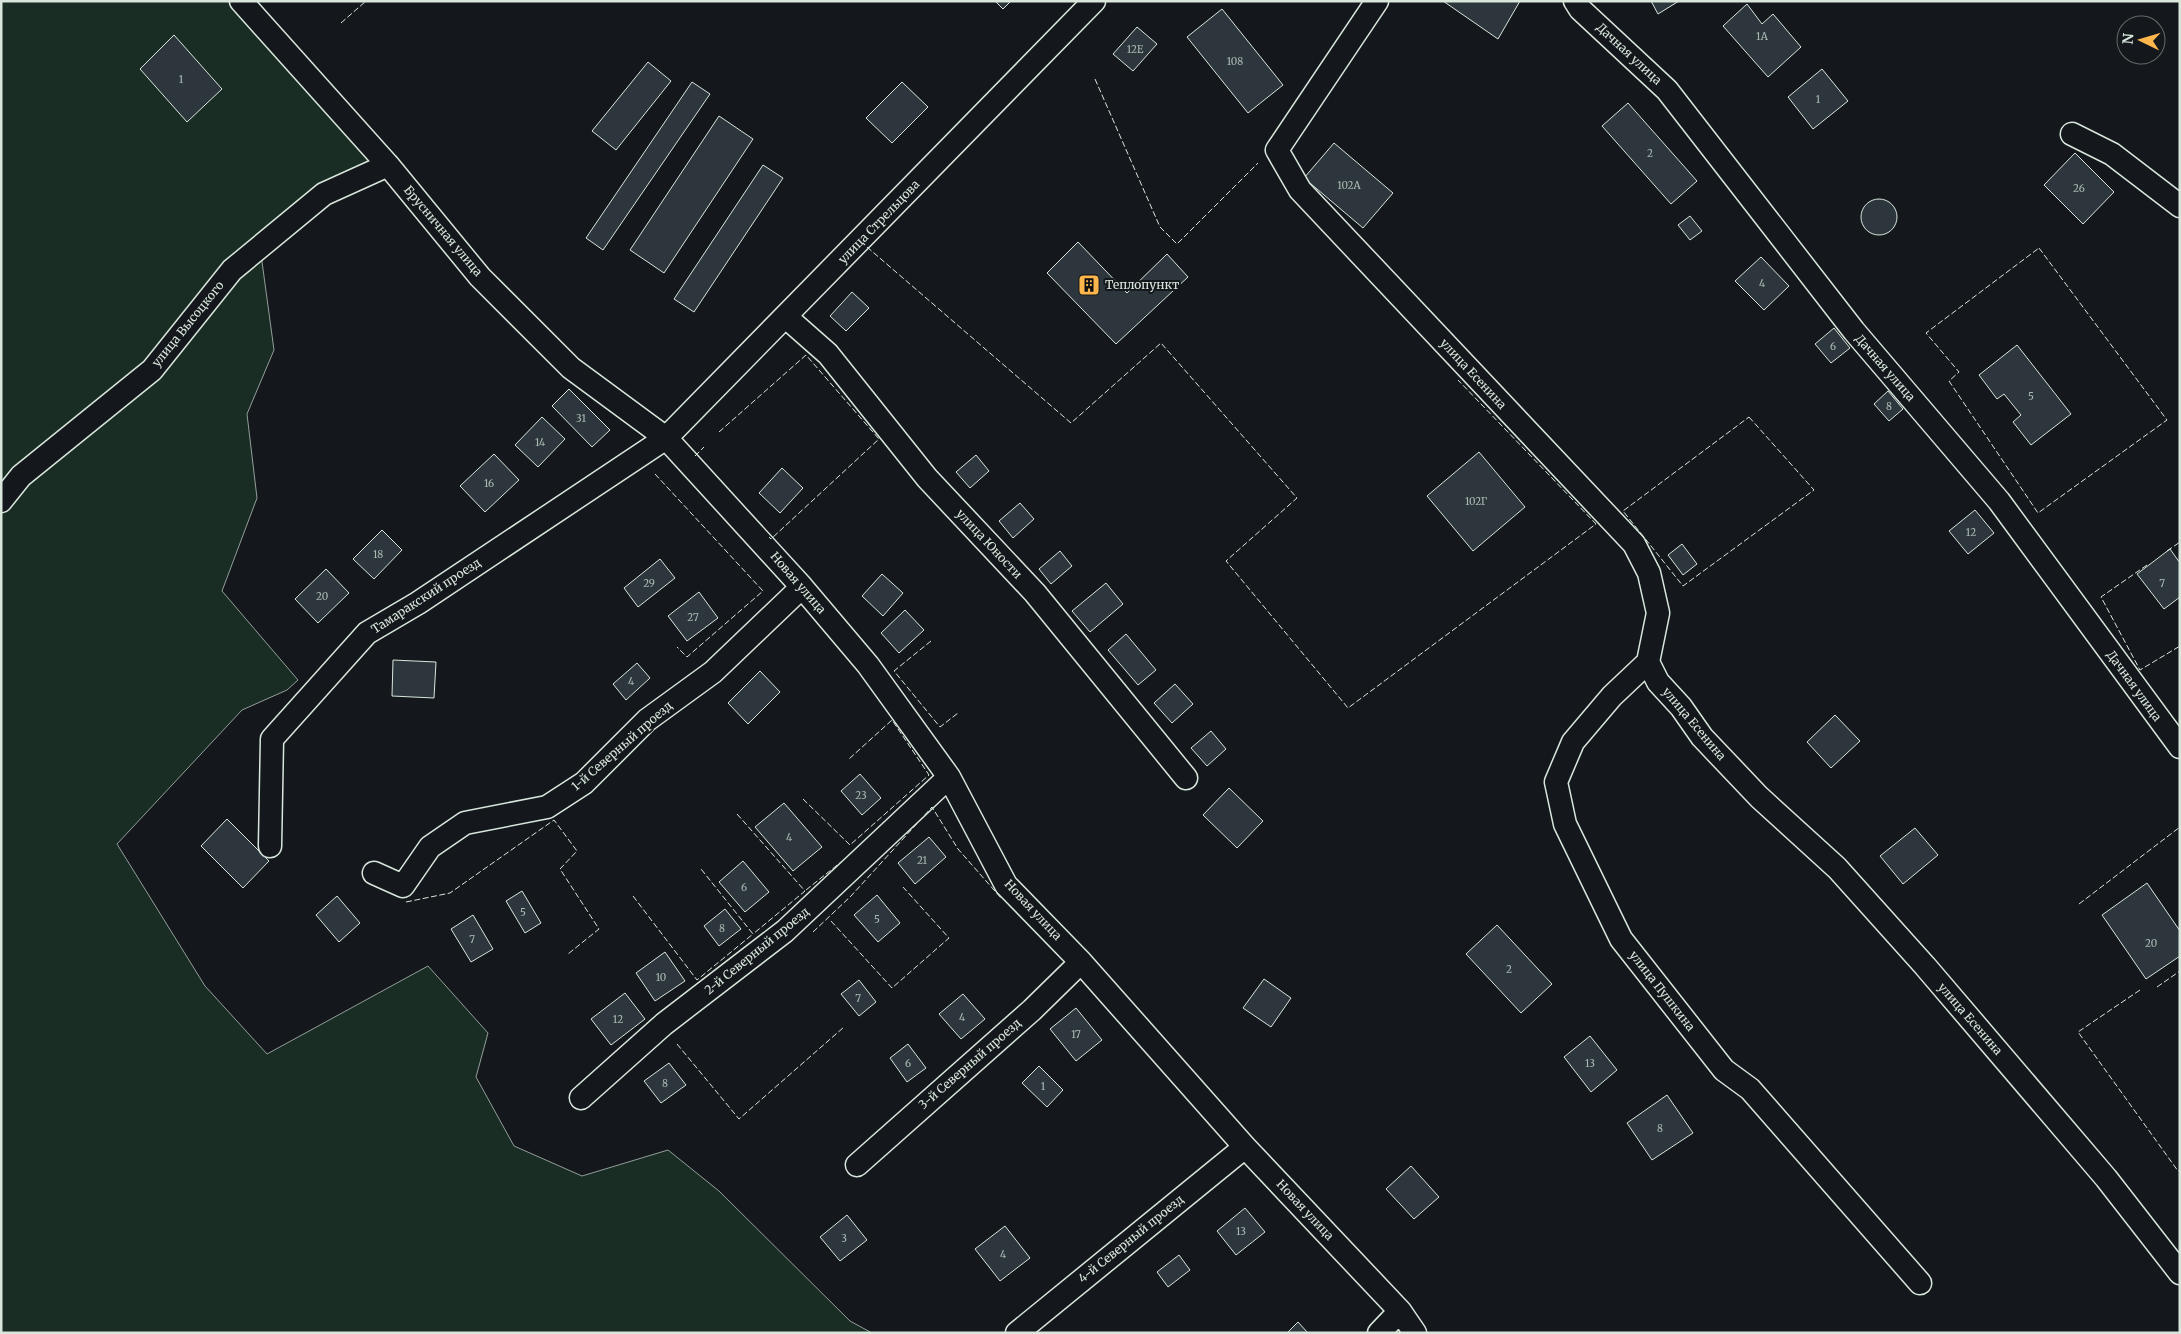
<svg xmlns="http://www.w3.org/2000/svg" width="2181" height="1334" font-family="Merriweather,serif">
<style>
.green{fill:#1a2d24;stroke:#939e99}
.building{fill:#2c363c;stroke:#d8e6dc}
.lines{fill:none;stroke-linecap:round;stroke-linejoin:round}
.minor-casing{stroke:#d8e6dc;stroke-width:25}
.minor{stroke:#14181c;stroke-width:22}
.fence{stroke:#d8e6dc;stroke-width:1;stroke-dasharray:6 2.5;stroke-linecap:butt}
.labels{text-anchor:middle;stroke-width:4;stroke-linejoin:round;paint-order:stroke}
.number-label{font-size:10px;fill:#adbab4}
.street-label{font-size:12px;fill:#d8e6dc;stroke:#14181c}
.poi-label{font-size:12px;fill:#d8e6dc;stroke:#14181c;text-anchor:start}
</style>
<rect width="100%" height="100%" fill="#14181c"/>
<path class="green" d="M1 1H241L388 165 260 247 274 350 247 414 257 498 222 591 298 680 287 690 242 710 117 844 205 986 267 1054 428 966 488 1033 476 1077 514 1146 582 1176 668 1150 719 1191 850 1321 872 1333H1Z"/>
<path class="building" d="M995 1H1011L1003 9Z
M1443 1H1520L1498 39Z
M1651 1H1679L1658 14Z
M1747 4 1762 24 1773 14 1801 47 1768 77 1723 26Z
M1222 9 1283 85 1248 113 1187 37Z
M1137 27 1157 44 1133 71 1113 54Z
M174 35 222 89 187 122 140 69Z
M648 62 671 81 616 150 592 131Z
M1822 69 1848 101 1813 129 1788 97Z
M692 82 710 94 603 250 586 238Z
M902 82 928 107 892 143 866 118Z
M1628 103 1697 181 1671 204 1602 126Z
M719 116 753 139 664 273 630 250Z
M1334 143 1393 193 1363 228 1304 178Z
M2075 153 2114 192 2083 224 2044 185Z
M763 165 783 178 694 312 674 299Z
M1861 217a18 18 0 1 1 36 0a18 18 0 1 1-36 0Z
M1690 216 1702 231 1690 240 1678 225Z
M1078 242 1127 293 1167 254 1188 277 1116 344 1047 273Z
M1761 257 1789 286 1764 310 1735 281Z
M852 292 869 308 846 331 830 316Z
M1834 328 1850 348 1831 363 1815 344Z
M2017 345 2071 414 2031 445 2013 422 2021 415 2004 394 1997 399 1979 375Z
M569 389 610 430 592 447 552 406Z
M1888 391 1903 409 1889 421 1874 404Z
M542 417 565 439 538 467 515 445Z
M1479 452 1525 507 1473 551 1427 496Z
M494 454 519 480 485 512 460 486Z
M976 455 989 471 970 488 956 472Z
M782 468 803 488 780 513 759 493Z
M1020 503 1034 519 1013 538 999 521Z
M1975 510 1994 533 1968 554 1949 531Z
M382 530 402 550 374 579 353 559Z
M1682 544 1697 564 1683 575 1668 555Z
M2170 549 2180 563V597L2164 609 2137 574Z
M1060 551 1072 566 1051 584 1039 569Z
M660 559 675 578 638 607 624 588Z
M326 569 349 593 318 623 295 599Z
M882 574 903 593 883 616 862 596Z
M1106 583 1123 604 1090 632 1072 611Z
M699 592 718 618 687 641 668 616Z
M905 610 924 630 899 653 881 633Z
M1126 634 1156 670 1138 685 1108 650Z
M393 660 436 662 434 698 392 696Z
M637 663 650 678 626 700 613 684Z
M760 671 780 692 748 724 728 703Z
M1175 684 1193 704 1172 723 1154 703Z
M1835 715 1860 741 1831 768 1807 742Z
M1211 731 1226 749 1207 766 1191 748Z
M860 774 881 798 862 815 841 791Z
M1229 788 1263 821 1237 848 1203 815Z
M784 803 822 847 793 871 755 827Z
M227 819 269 861 243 888 201 846Z
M1915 828 1938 855 1903 884 1880 856Z
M929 837 946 857 915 884 898 863Z
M743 861 769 892 745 912 719 882Z
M2147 883 2180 931V956L2146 979 2102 915Z
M522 891 541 923 525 933 506 901Z
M877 895 900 923 878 942 854 915Z
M337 896 360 923 339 942 316 915Z
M725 909 741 929 719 946 704 926Z
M473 915 493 949 471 962 451 929Z
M1497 925 1552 984 1521 1013 1466 954Z
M665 952 685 981 655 1001 636 973Z
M1264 979 1291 998 1271 1027 1243 1008Z
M859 980 876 1002 859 1016 841 994Z
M625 993 645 1019 611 1045 591 1019Z
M963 994 985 1019 961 1039 939 1014Z
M1076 1008 1102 1040 1076 1061 1050 1029Z
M1590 1036 1617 1070 1591 1092 1564 1057Z
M908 1044 926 1068 907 1082 890 1058Z
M669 1063 686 1085 661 1103 644 1081Z
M1039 1066 1063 1090 1047 1107 1022 1083Z
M1667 1095 1693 1133 1652 1160 1627 1123Z
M1411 1166 1439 1197 1414 1219 1386 1189Z
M1245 1208 1265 1232 1236 1255 1217 1231Z
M847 1215 867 1240 840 1261 820 1237Z
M1005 1226 1030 1258 1000 1281 975 1249Z
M1179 1255 1190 1270 1168 1287 1157 1272Z
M1298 1322 1308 1333H1287Z"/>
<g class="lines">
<g class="minor-casing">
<path id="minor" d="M241 1 388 165 480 277 571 368 666 438 802 587 868 665 949 777 1006 885 1081 962 1245 1147 1400 1311 1415 1333
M1377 1 1277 150 1300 190 1634 544 1649 573 1658 613 1648 662 1658 682 1681 707 1702 737 1759 797 1837 868 1925 966 2106 1178 2180 1273
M1575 1 1580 9 1667 90 1854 331 1999 501 2180 747
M2072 134 2112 154 2180 206
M786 317 828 354 927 478 1035 593 1186 778
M1 501 21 476 152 370 232 270 324 194 388 165
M1648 662 1612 696 1573 742 1556 782 1565 824 1621 939 1724 1070 1750 1089 1920 1283
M270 846 272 739 367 633 418 603 666 438 1094 1
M374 873 403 886 430 847 465 823 547 807 584 783 647 720 713 672 802 587
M581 1098 664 1024 785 931 949 777
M857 1165 1032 1010 1081 962
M1017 1333 1245 1147
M1379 1333 1400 1311"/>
</g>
<use href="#minor" class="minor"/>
<path class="fence" d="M341 23 366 1
M1095 79 1160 227 1177 244 1258 163
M867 247 1071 423 1161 343 1297 498 1226 561 1348 708 1596 524 1458 380
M2039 248 2167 420 2038 513 1949 381 1959 372 1926 333Z
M1749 417 1814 490 1683 586 1623 511Z
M719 432 806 355 879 439 771 539 769 537
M695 456 704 447
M655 474 763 591 687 657 677 647
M2167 551 2180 542
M2147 565 2101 597 2140 670 2180 646
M931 641 894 671 940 727 958 713
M803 799 850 845 929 775 892 720 849 759
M737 814 805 891 753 934
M806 890 841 862
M633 896 697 980 753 934 701 869
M406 902 450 893 554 820 577 851 560 869 599 929 568 954
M2079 904 2180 827
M831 921 892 988 949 938 903 887
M813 932 851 896 932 807 958 849 1001 898
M2157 987 2180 971
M2140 990 2078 1032 2178 1171 2180 1170
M677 1044 739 1119 844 1027"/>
</g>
<defs>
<g id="building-square" transform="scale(1.125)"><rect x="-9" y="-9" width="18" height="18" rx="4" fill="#ffb74d" stroke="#14181c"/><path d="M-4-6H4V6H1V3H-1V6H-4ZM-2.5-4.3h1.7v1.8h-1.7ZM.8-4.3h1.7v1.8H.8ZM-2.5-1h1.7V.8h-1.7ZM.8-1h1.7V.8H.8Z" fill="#111"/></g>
</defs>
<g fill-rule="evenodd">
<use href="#building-square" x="1089" y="285"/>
</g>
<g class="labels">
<g class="number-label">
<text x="1762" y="40">1А</text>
<text x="1135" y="53">12Е</text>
<text x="1235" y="65">108</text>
<text x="181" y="83">1</text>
<text x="1818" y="103">1</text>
<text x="1650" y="157">2</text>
<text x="1349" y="189">102А</text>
<text x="2079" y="192">26</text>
<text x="1762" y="287">4</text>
<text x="1833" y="350">6</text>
<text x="2031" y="400">5</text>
<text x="1889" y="410">8</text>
<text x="581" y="422">31</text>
<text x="540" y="446">14</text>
<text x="489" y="487">16</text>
<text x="1476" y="505">102Г</text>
<text x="1971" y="536">12</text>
<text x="378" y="558">18</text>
<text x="649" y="587">29</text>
<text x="2162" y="587">7</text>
<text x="322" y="600">20</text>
<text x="693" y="621">27</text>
<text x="631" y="685">4</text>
<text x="861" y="799">23</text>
<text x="789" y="841">4</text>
<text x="922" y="864">21</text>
<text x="744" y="891">6</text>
<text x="523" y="916">5</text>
<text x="877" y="923">5</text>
<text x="722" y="932">8</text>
<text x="472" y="943">7</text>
<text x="2151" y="947">20</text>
<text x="1509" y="973">2</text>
<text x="661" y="981">10</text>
<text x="858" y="1002">7</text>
<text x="962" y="1021">4</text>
<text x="618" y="1023">12</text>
<text x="1076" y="1038">17</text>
<text x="908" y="1067">6</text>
<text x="1590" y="1067">13</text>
<text x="665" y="1087">8</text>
<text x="1043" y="1090">1</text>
<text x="1660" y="1132">8</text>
<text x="1241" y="1235">13</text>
<text x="844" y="1242">3</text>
<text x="1003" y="1258">4</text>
</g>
<g class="street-label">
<text transform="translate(1629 54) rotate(43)" y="4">Дачная улица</text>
<text transform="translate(879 222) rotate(-46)" y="4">улица Стрельцова</text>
<text transform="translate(443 231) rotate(50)" y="4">Брусничная улица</text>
<text transform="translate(188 324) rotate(-51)" y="4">улица Высоцкого</text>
<text transform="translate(1885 368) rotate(49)" y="4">Дачная улица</text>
<text transform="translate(1473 374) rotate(47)" y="4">улица Есенина</text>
<text transform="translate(989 544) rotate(47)" y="4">улица Юности</text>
<text transform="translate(798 583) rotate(49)" y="4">Новая улица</text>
<text transform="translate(426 596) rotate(-33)" y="4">Тамаракский проезд</text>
<text transform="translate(2134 686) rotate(54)" y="4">Дачная улица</text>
<text transform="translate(1694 724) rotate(50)" y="4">улица Есенина</text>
<text transform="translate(622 746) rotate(-41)" y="4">1-й Северный проезд</text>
<text transform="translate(1033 910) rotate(47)" y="4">Новая улица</text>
<text transform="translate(757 951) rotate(-39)" y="4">2-й Северный проезд</text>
<text transform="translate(1662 991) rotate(52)" y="4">улица Пушкина</text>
<text transform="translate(1970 1019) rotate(49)" y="4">улица Есенина</text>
<text transform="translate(970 1064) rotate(-41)" y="4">3-й Северный проезд</text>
<text transform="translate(1305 1210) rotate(47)" y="4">Новая улица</text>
<text transform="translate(1131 1239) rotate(-39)" y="4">4-й Северный проезд</text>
</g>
<g class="poi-label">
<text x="1105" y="289">Теплопункт</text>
</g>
</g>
<rect width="2181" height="1334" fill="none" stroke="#d8e6dc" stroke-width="5"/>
<g transform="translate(2141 40) rotate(275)"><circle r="24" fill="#14181c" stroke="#626a69"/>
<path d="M0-4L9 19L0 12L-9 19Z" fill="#ffb74d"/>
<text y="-8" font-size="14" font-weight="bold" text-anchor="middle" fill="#d8e6dc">N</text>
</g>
</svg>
